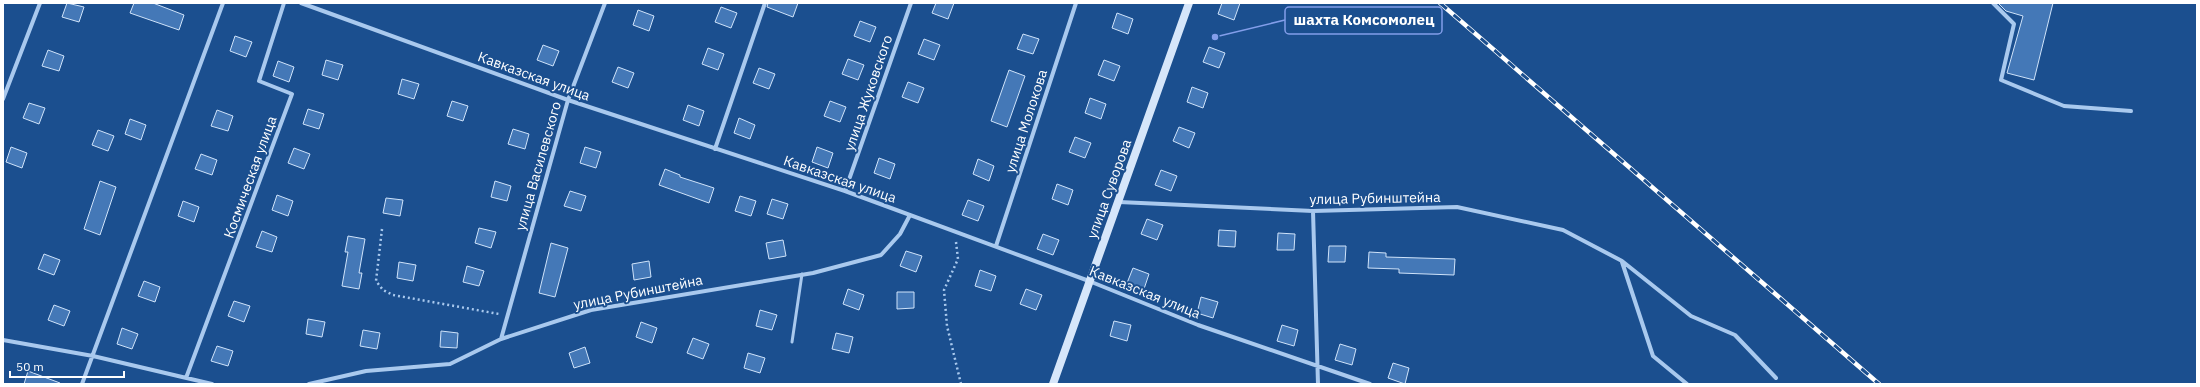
<svg xmlns="http://www.w3.org/2000/svg" width="2200" height="387" font-family="'IBM Plex Sans',sans-serif">
<style>
.building{fill:#4478b7;stroke:#cfe3fa}
.lines{fill:none;stroke-linecap:round;stroke-linejoin:round}
.path{stroke:#a9c9ee;stroke-width:2.5;stroke-dasharray:2 3;stroke-linecap:butt}
.lane{stroke:#a9c9ee;stroke-width:3}
.street{stroke:#a9c9ee;stroke-width:4}
.secondary{stroke:#d6e6fa;stroke-width:8}
.rail-casing{stroke:#fff;stroke-width:4.5}
.rail{stroke:#1b4f8f;stroke-width:3;stroke-dasharray:9;stroke-linecap:butt}
.labels{text-anchor:middle;stroke-width:4;stroke-linejoin:round;paint-order:stroke}
.street-label{font-size:14px;fill:#fff;stroke:#1b4f8f}
.leader{fill:none;stroke:#839eea;stroke-width:1.5}
.callout-dot{fill:#839eea;stroke:#1b4f8f;stroke-width:1.5}
.callout{fill:#1b4f8f;stroke:#839eea;stroke-width:1.5}
.callout-label{font-size:15px;text-anchor:middle;font-weight:bold;fill:#fff}
</style>
<rect width="100%" height="100%" fill="#1b4f8f"/>
<path class="building" d="M67 3 84 7 79 22 62 17Z
M134 3H153L184 15 179 30 130 13Z
M768 3H798L793 17 767 7Z
M936 3H954L948 19 932 13Z
M1222 3H1240L1234 20 1218 14Z
M1998 3H2053L2034 80 2007 73 2023 16 2006 11Z
M721 7 737 13 731 28 715 22Z
M638 10 654 16 649 31 633 25Z
M1117 13 1133 19 1128 34 1112 28Z
M860 21 876 27 870 42 854 36Z
M1023 34 1039 39 1033 54 1017 49Z
M235 36 252 42 246 57 230 51Z
M924 39 940 45 934 60 918 54Z
M543 45 559 51 553 66 537 60Z
M1209 47 1225 53 1219 68 1203 62Z
M708 48 724 54 718 70 702 64Z
M48 50 64 56 59 71 42 66Z
M848 59 864 65 858 80 842 74Z
M326 60 343 65 338 80 322 75Z
M1104 60 1120 66 1114 81 1098 75Z
M278 61 294 67 289 82 273 76Z
M618 67 634 73 628 88 612 82Z
M759 68 775 74 769 89 753 83Z
M1009 70 1025 76 1007 127 991 121Z
M402 79 419 84 414 99 398 94Z
M908 82 924 88 918 103 902 97Z
M1192 87 1208 93 1203 108 1187 102Z
M1090 98 1106 104 1101 119 1085 113Z
M452 101 468 106 463 121 447 116Z
M830 101 846 107 840 122 824 116Z
M29 103 45 108 39 124 23 118Z
M688 105 704 111 699 126 683 120Z
M308 109 324 114 319 129 303 124Z
M217 110 233 116 228 131 211 126Z
M739 118 755 125 750 139 734 133Z
M130 119 146 125 141 140 125 134Z
M1179 127 1195 133 1189 148 1173 141Z
M513 129 529 134 525 149 508 144Z
M98 130 114 136 108 151 92 145Z
M1075 137 1091 143 1085 158 1069 152Z
M11 147 27 153 22 168 6 162Z
M585 147 601 152 596 168 580 163Z
M817 147 833 153 828 168 812 162Z
M294 148 310 154 304 169 288 163Z
M201 154 217 160 212 175 195 169Z
M879 158 895 164 890 179 874 173Z
M978 159 994 166 989 181 973 174Z
M665 169 680 175V177L714 188 709 203 659 185Z
M1161 170 1177 176 1171 191 1155 185Z
M100 181 116 187 100 235 84 229Z
M495 181 511 186 507 201 491 197Z
M1057 184 1073 190 1068 205 1052 199Z
M570 191 586 196 581 211 564 206Z
M277 195 293 201 288 216 272 210Z
M740 196 756 201 751 216 735 211Z
M386 198 403 200 400 216 383 213Z
M772 199 788 204 783 219 767 214Z
M968 200 984 206 978 221 962 215Z
M183 201 199 207 194 222 178 216Z
M1147 219 1163 225 1157 240 1141 234Z
M479 228 496 232 491 248 475 243Z
M1219 230 1236 231 1235 247 1218 246Z
M262 231 277 237 272 252 256 247Z
M1278 233 1295 234 1294 250H1277Z
M1043 234 1059 240 1053 255 1037 249Z
M348 236 365 239 359 273H362L359 289 342 286 348 252H345Z
M783 240 786 256 769 259 766 243Z
M551 243 568 248 555 297 539 293Z
M1329 246H1346L1345 262H1328Z
M906 251 922 256 916 272 900 266Z
M1369 252 1386 253V257L1455 259 1454 275 1399 273V269L1368 268Z
M44 254 60 260 54 275 38 269Z
M649 261 651 277 634 280 632 264Z
M399 262 416 265 413 281 397 278Z
M467 266 484 271 479 286 463 282Z
M1133 268 1149 274 1144 289 1127 283Z
M980 270 996 276 991 291 975 286Z
M144 281 160 287 155 302 138 296Z
M848 289 864 295 859 310 843 304Z
M1026 289 1042 295 1036 310 1020 304Z
M897 292H914V308L897 309Z
M1201 297 1218 302 1213 318 1197 313Z
M234 301 250 306 244 322 228 316Z
M54 305 70 311 64 326 48 320Z
M760 310 777 315 772 330 756 326Z
M308 319 325 322 322 337 306 334Z
M1114 321 1131 325 1127 341 1110 336Z
M641 322 657 328 652 343 636 337Z
M1282 325 1298 330 1294 346 1277 341Z
M122 328 138 334 132 349 117 344Z
M363 330 380 333 377 349 360 346Z
M441 331 458 333 457 348 440 347Z
M836 333 853 337 849 353 832 349Z
M693 338 709 344 703 359 687 353Z
M1340 344 1356 349 1352 365 1335 360Z
M217 346 233 351 228 366 211 361Z
M585 347 590 363 574 368 569 353Z
M748 353 765 358 760 373 744 368Z
M1393 363 1409 368 1405 384 1388 378Z
M28 371 60 383V384H24Z"/>
<g class="lines">
<path class="path" d="M382 229 376 281 383 290 393 295 499 314
M956 242 958 259 944 290 947 326 961 384"/>
<path class="lane" d="M792 342 802 274"/>
<path class="street" d="M301 3 568 100 845 191 1089 281 1198 325 1370 384
M1993 3 2014 24 2001 80 2064 106 2131 111
M3 99 40 3
M715 149 765 3
M845 191 911 3
M1119 202 1313 211 1457 207 1563 230 1622 261 1691 316 1735 335 1776 378
M1313 211 1318 384
M996 246 1076 3
M1622 262 1653 356 1687 384
M501 339 568 100 605 3
M3 340 93 356 212 384
M186 378 292 94 259 81 284 3
M82 384 223 3
M309 384 366 371 450 364 501 339 591 310 813 273 881 255 900 234 910 215"/>
<path class="secondary" d="M1053 384 1189 3"/>
<g class="rail-casing">
<path id="rail" d="M1440 3 1879 384"/>
</g>
<use href="#rail" class="rail"/>
</g>
<g class="labels">
<g class="street-label">
<text transform="translate(534 76) rotate(20)" y="5">Кавказская улица</text>
<text transform="translate(868 93) rotate(-71)" y="5">улица Жуковского</text>
<text transform="translate(1026 121) rotate(-72)" y="5">улица Молокова</text>
<text transform="translate(538 166) rotate(-74)" y="5">улица Василевского</text>
<text transform="translate(250 177) rotate(-70)" y="5">Космическая улица</text>
<text transform="translate(840 179) rotate(19)" y="5">Кавказская улица</text>
<text transform="translate(1109 189) rotate(-70)" y="5">улица Суворова</text>
<text transform="translate(1375 198) rotate(-1)" y="5">улица Рубинштейна</text>
<text transform="translate(638 292) rotate(-11)" y="5">улица Рубинштейна</text>
<text transform="translate(1145 292) rotate(22)" y="5">Кавказская улица</text>
</g>
</g>
<path class="leader" d="M1215 37L1285 20"/>
<circle class="callout-dot" cx="1215" cy="37" r="4"/>
<rect class="callout" x="1285" y="7" width="157" height="27" rx="4"/>
<g class="callout-label">
<text x="1364" y="25">шахта Комсомолец</text>
</g>
<rect width="2200" height="387" fill="none" stroke="#ffffff" stroke-width="8"/>
<path d="M10 371v6h114v-6" fill="none" stroke="#ffffff" stroke-width="2"/>
<text x="16" y="371" font-size="12" fill="#ffffff" stroke="#1b4f8f" stroke-width="3" paint-order="stroke">50 m</text>
</svg>
